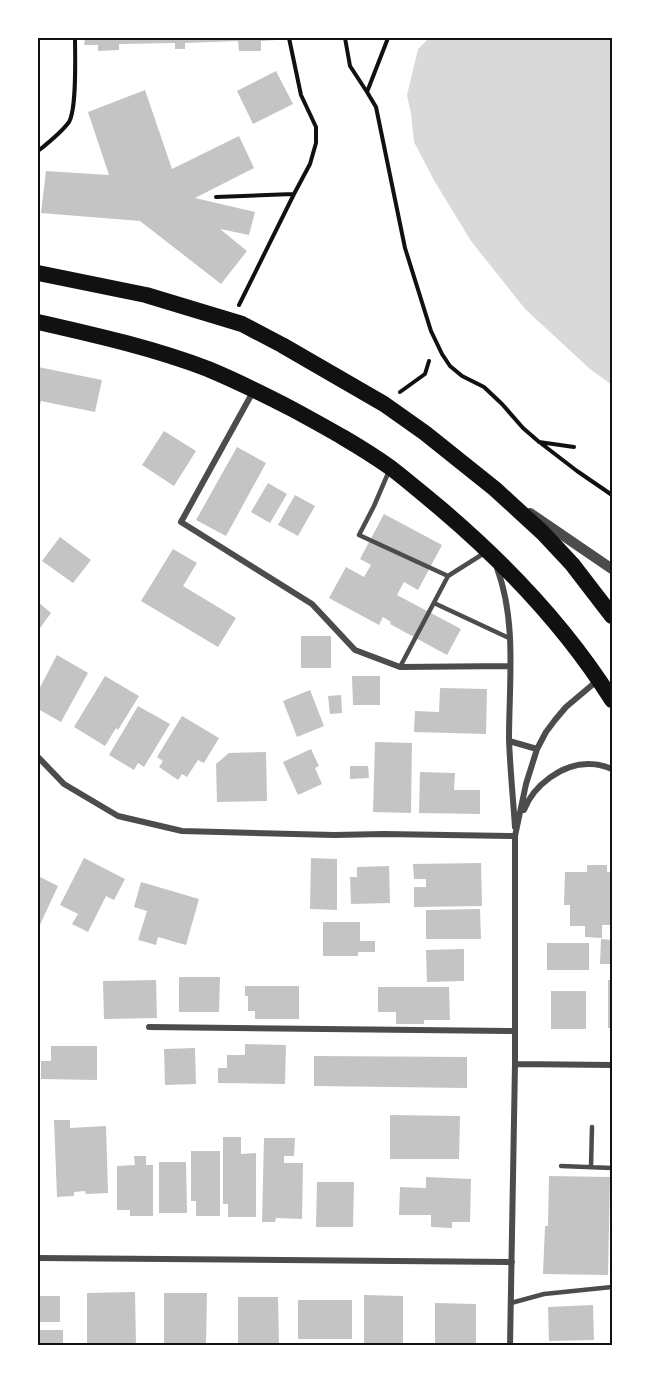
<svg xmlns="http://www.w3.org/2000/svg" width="650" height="1383" font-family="Manrope,sans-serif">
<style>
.water{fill:#d9d9d9}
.building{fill:#c4c4c4}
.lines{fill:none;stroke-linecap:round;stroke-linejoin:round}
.path{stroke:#111;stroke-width:4}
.service{stroke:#4c4c4c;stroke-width:4.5}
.minor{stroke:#4c4c4c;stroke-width:6}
.tertiary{stroke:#4c4c4c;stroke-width:10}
.trunk{stroke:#111;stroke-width:16}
.neatline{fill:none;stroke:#111;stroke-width:2}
</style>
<rect width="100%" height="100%" fill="#fff"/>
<path class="water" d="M429 38H612V385L590 369 525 309 471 241 435 182 414 142 411 114 407 95 418 49Z"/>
<path class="building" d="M85 38H276V40L261 41V51H239L238 41 185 43V49H175V43L119 44V50L98 51V45H84Z
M276 71 293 104 253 124 237 91Z
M145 90 172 169 239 136 254 168 195 198 255 212 249 235 220 229 247 251 221 284 140 221 41 213 46 171 109 175 88 112Z
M38 367 102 380 95 412 41 401 38 413Z
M164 431 196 451 174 486 142 465Z
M237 447 266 463 226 536 196 520Z
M268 483 287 494 270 523 251 512Z
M295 495 315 506 298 536 278 525Z
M384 514 442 545 418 590 404 582 397 595 461 629 447 655 390 624 391 622 383 617 379 625 329 598 346 567 364 577 371 565 360 559Z
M60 537 91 560 73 583 42 561Z
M173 549 197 563 183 586 236 618 218 647 141 601Z
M38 602 51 613 38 631Z
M301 636H331V668H301Z
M57 655 88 673 61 722 38 709V691Z
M105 676 139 696 118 730 116 728 105 746 74 727Z
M352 676H380V705H353Z
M440 688 487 689 486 734 414 732 415 711 439 712Z
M310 690 324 726 297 737 283 701Z
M341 695 342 713 330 714 328 696Z
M138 706 170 724 144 767 138 763 134 770 109 755Z
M182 716 219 738 204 763 198 760 187 777 182 774 178 780 159 767 163 761 157 757Z
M375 742 412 743 411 813 373 812Z
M311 749 319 766 315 768 322 784 298 795 283 762Z
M266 752 267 801 217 802 216 764 229 753Z
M350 766H368L369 778 350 779Z
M420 772 455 773 454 790H480V814L419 813Z
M84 858 125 879 114 900 106 896 88 932 72 924 78 914 60 905Z
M311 858 337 859V910L310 909Z
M481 863 482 906 414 907V887H426V879H414L413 864Z
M587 865H607V872H612V925H602V938L585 937V926H570V905H564L565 872H587Z
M389 866 390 903 351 904 350 877H357V867Z
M38 876 58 886 38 929Z
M141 882 199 899 186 945 158 937 156 945 138 940 147 911 134 907Z
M480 909 481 939H426V910Z
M323 922H360V941H375V952H358V956H323Z
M601 939 612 940V964H600Z
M547 943H589V970H547Z
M464 949V981L427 982 426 950Z
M179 977H220L219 1012H179Z
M156 980 157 1018 104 1019 103 981Z
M608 980H612V1028H608Z
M245 986H299V1019H255V1011H248V996H245Z
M378 987H449L450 1020H424V1024H396V1012H378Z
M551 991H586V1029H551Z
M245 1044 286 1045 285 1084 218 1083V1068H227V1055H245Z
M51 1046H97V1080L41 1079V1061H51Z
M195 1048 196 1084 165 1085 164 1049Z
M314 1056 467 1057V1088L314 1086Z
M390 1115 460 1116 459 1159H390Z
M54 1120H70V1128L106 1126 108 1193 86 1194 85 1191 74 1192V1196L57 1197Z
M223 1137H241V1154L256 1153V1217H228V1204H223Z
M264 1138H295L294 1156H284V1163H303L302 1219 276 1218 275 1222H262Z
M191 1151H220V1216H196V1201H191Z
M134 1156H146V1165H153V1216H130V1210H117V1166L135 1165Z
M159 1162H186L187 1213H159Z
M549 1176 610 1177 608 1275 543 1274 545 1226H548Z
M426 1177 471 1179 470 1222H452V1228L431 1227V1215H399L400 1187 426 1188Z
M317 1182H354L353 1227H316Z
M135 1292 136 1346H87V1293Z
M164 1293H207L206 1345H164Z
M364 1295 403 1296V1346H364Z
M38 1296H60V1322H38Z
M238 1297H278L279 1343H238Z
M298 1300H352V1339H298Z
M435 1303 476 1304V1346H435Z
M593 1305 594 1340 549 1341 548 1307Z
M38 1330H63V1346H38Z"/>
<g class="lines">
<path class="path" d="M345 38 350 66 367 92
M388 38 367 92 376 107 405 248 431 331 442 354 450 366 462 376 484 387 502 404 523 428 538 441 577 471 612 495
M38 151C48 143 61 133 69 122 77 108 75 56 75 38
M216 197 293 194
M239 305 294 194 310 164 316 143V127L301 95 289 38
M400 392 425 374 429 361
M539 442 574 447"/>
<path class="service" d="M389 471 374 506 359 535 448 576 486 552
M434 603 509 638
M400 667 448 576
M561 1166 612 1168
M591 1167 592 1127
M511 1303 544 1294 612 1287"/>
<path class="minor" d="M254 390 181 522 312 604 355 650 400 667 510 666
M497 568C517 622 509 683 509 739 510 768 513 797 515 827
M509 741 537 749
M38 757 64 784 118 816 182 831 334 835 384 834 515 836
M524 810C533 786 562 763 590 764 598 764 605 766 612 769
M149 1027 515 1031
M515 1064 612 1065
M38 1258 512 1262
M510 1346 515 1064V836L526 784 537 749 546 732 555 720 566 707 598 680"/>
<path class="tertiary" d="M530 513 612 569"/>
<path class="trunk" d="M38 273 146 295 242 324 282 345 384 404 425 433 495 489 543 533 572 564 612 616
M38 322C95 335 153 348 208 369 237 381 265 395 294 410 327 428 360 446 391 468 408 481 424 495 440 508 506 564 566 627 612 700"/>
</g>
<rect width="650" height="1383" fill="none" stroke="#ffffff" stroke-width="78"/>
<rect x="39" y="39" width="572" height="1305" class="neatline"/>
</svg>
